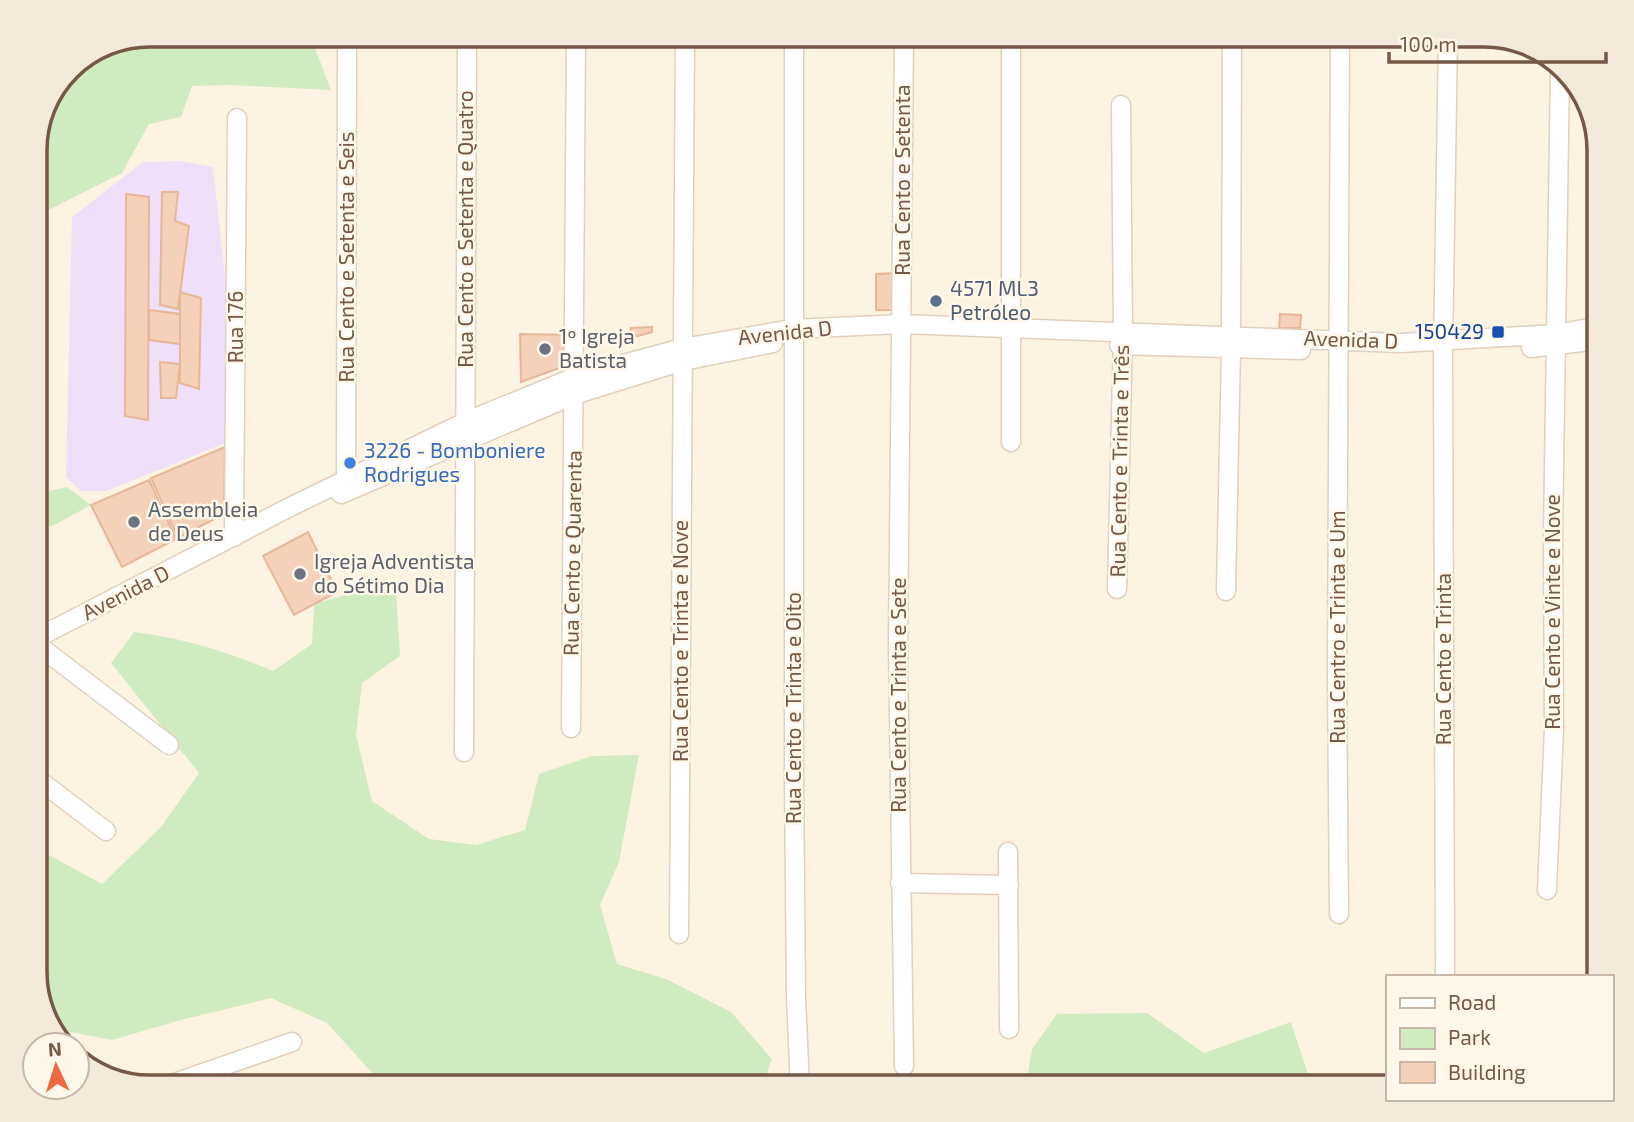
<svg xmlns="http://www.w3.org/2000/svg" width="1634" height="1122" font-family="'Exo 2',sans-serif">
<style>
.education{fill:#f0dff9}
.green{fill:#d1ebc0}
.building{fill:#f4d1b8;stroke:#e7b798;stroke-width:2}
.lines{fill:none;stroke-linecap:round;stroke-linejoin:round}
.minor-casing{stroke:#e2cfbd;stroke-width:21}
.minor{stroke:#fff;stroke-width:18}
.service-dot{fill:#5c6f8a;stroke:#fff7e9;stroke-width:2.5}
.transit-dot{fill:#1a4fb4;stroke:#fff7e9;stroke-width:2.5}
.worship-dot{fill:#6b7280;stroke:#fff7e9;stroke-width:2.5}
.shop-dot{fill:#3f7fe0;stroke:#fff7e9;stroke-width:2.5}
.labels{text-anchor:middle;stroke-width:5;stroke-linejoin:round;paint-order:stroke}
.street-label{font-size:21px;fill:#765847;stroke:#fff7e9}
.service-label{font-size:21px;fill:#4e5e75;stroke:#fff7e9;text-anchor:start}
.transit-label{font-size:21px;fill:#164399;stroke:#fff7e9;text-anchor:end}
.worship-label{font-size:21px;fill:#5b616d;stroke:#fff7e9;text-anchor:start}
.shop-label{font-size:21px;fill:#366cbe;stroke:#fff7e9;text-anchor:start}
.rim{fill:none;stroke:#765847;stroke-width:3.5}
</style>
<rect width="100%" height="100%" fill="#fdf3e2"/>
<path class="education" d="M179 161 213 167 225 275 230 441 106 491H81L66 477 72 217 143 162Z"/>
<path class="green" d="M150 35H310L331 90 230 85 192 86 181 117 149 124 122 173 35 217V143L69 68Z
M67 487 91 505 52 526 35 527V494Z
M396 587 400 656 362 683 356 735 372 801 429 839 476 845 525 830 539 774 592 756 639 755 619 862 600 905 617 964 666 979 731 1012 772 1059 762 1087H385L327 1023 271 998 181 1020 112 1040 60 1030 49 1026 35 979V850L38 849 102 884 161 827 199 773 111 663 134 632C183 638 228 652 273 671L312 644 314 604 366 589Z
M1147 1013 1204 1053 1291 1022 1312 1087H1026L1032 1049 1057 1014Z"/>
<path class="building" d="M162 192H178L175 221 189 226 178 309 160 305Z
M126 194 149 197 148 420 125 416Z
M896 273V310H876V274Z
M180 292 201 298 199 389 180 383Z
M149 310 180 314V344L149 340Z
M1280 314 1301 315 1300 328H1279Z
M652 327V332L631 338V328Z
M520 334 570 335V364L521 382Z
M160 362 180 364 176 398H161Z
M225 447 224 514 178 538 151 478Z
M149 480 176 539 122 567 91 505Z
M308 532 337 592 294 615 263 556Z"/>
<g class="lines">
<g class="minor-casing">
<path id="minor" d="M794 35V774L796 997 800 1087
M1119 345 1301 350
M1531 348 1599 340
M1011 442V35
M346 479 347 35
M341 494 574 395 683 361 773 343
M234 537 237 118
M1117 589 1123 333 1121 105
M1226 591 1231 349 1232 35
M35 639 290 507 465 422 575 377 683 348 792 329 902 324 1400 343 1557 334 1599 326
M35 643 169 745
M571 728 576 35
M464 752 467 35
M35 777 106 831
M1008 852 1009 1029
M900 883 1009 885
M1547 890 1554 729 1553 537 1560 68
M1339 914 1337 677 1340 35
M679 934 685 35
M1445 977 1443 354 1448 35
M904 1066 898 644 904 35
M163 1087 292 1042"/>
</g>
<use href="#minor" class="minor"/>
</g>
<circle class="service-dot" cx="936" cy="301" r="7"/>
<rect class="transit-dot" x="1491" y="325" width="14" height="14" rx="3.5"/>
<g class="worship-dot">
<circle cx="545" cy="349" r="7"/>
<circle cx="134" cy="522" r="7"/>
<circle cx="300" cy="574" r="7"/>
</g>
<circle class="shop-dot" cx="350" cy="463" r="7"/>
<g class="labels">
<g class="street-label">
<text transform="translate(903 180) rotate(-90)" y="7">Rua Cento e Setenta</text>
<text transform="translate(466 229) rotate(-90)" y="7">Rua Cento e Setenta e Quatro</text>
<text transform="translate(347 257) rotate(-90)" y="7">Rua Cento e Setenta e Seis</text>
<text transform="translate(236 327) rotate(-90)" y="7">Rua 176</text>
<text transform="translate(785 333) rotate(-6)" y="7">Avenida D</text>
<text transform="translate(1351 340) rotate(2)" y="7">Avenida D</text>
<text transform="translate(1120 461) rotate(-89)" y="7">Rua Cento e Trinta e Três</text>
<text transform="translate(573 553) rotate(-89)" y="7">Rua Cento e Quarenta</text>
<text transform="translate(126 593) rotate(-27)" y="7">Avenida D</text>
<text transform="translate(1553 612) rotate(-90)" y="7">Rua Cento e Vinte e Nove</text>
<text transform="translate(1338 627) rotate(-90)" y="7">Rua Centro e Trinta e Um</text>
<text transform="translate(681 641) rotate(-90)" y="7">Rua Cento e Trinta e Nove</text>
<text transform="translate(1444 659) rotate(-90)" y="7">Rua Cento e Trinta</text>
<text transform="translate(899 695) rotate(-90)" y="7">Rua Cento e Trinta e Sete</text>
<text transform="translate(794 708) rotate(-90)" y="7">Rua Cento e Trinta e Oito</text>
</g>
<g class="service-label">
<text x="950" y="296">4571 ML3<tspan x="950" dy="24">Petróleo</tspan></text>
</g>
<g class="transit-label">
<text x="1484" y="339">150429</text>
</g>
<g class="worship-label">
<text x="559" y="344">1º Igreja<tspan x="559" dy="24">Batista</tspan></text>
<text x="148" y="517">Assembleia<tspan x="148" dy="24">de Deus</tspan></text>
<text x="314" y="569">Igreja Adventista<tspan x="314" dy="24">do Sétimo Dia</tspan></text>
</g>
<g class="shop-label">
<text x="364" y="458">3226 - Bomboniere<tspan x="364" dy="24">Rodrigues</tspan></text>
</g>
</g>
<path d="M0 0H1634V1122H0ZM150 47H1484A103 103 0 0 1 1587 150V972A103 103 0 0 1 1484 1075H150A103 103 0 0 1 47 972V150A103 103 0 0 1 150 47Z" fill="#f4eadc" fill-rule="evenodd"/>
<path class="rim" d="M150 47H1484A103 103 0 0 1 1587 150V972A103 103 0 0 1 1484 1075H150A103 103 0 0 1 47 972V150A103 103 0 0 1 150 47Z"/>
<rect x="1386" y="975" width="228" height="126" fill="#fff7e9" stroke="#c8b7a8" stroke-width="2"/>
<rect x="1400" y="998" width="35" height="10" fill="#ffffff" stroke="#c8b7a8" stroke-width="2"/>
<text x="1448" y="1010" font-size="21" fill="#765847">Road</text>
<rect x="1400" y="1028" width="35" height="21" fill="#d1ebc0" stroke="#c8b7a8" stroke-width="2"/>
<text x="1448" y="1045" font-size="21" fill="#765847">Park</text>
<rect x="1400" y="1062" width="35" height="21" fill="#f4d1b8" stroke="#c8b7a8" stroke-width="2"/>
<text x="1448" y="1080" font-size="21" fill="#765847">Building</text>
<g transform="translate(56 1066) rotate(356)"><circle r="33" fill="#fff7e9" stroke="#c8b7a8" stroke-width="2"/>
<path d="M0-5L12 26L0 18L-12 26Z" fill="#ed6941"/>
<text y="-10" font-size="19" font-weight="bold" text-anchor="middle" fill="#765847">N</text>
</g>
<path d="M1389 52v10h217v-10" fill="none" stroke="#765847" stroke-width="3.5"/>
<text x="1400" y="52" font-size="21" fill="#765847" stroke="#fff7e9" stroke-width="5" paint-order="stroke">100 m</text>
</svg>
